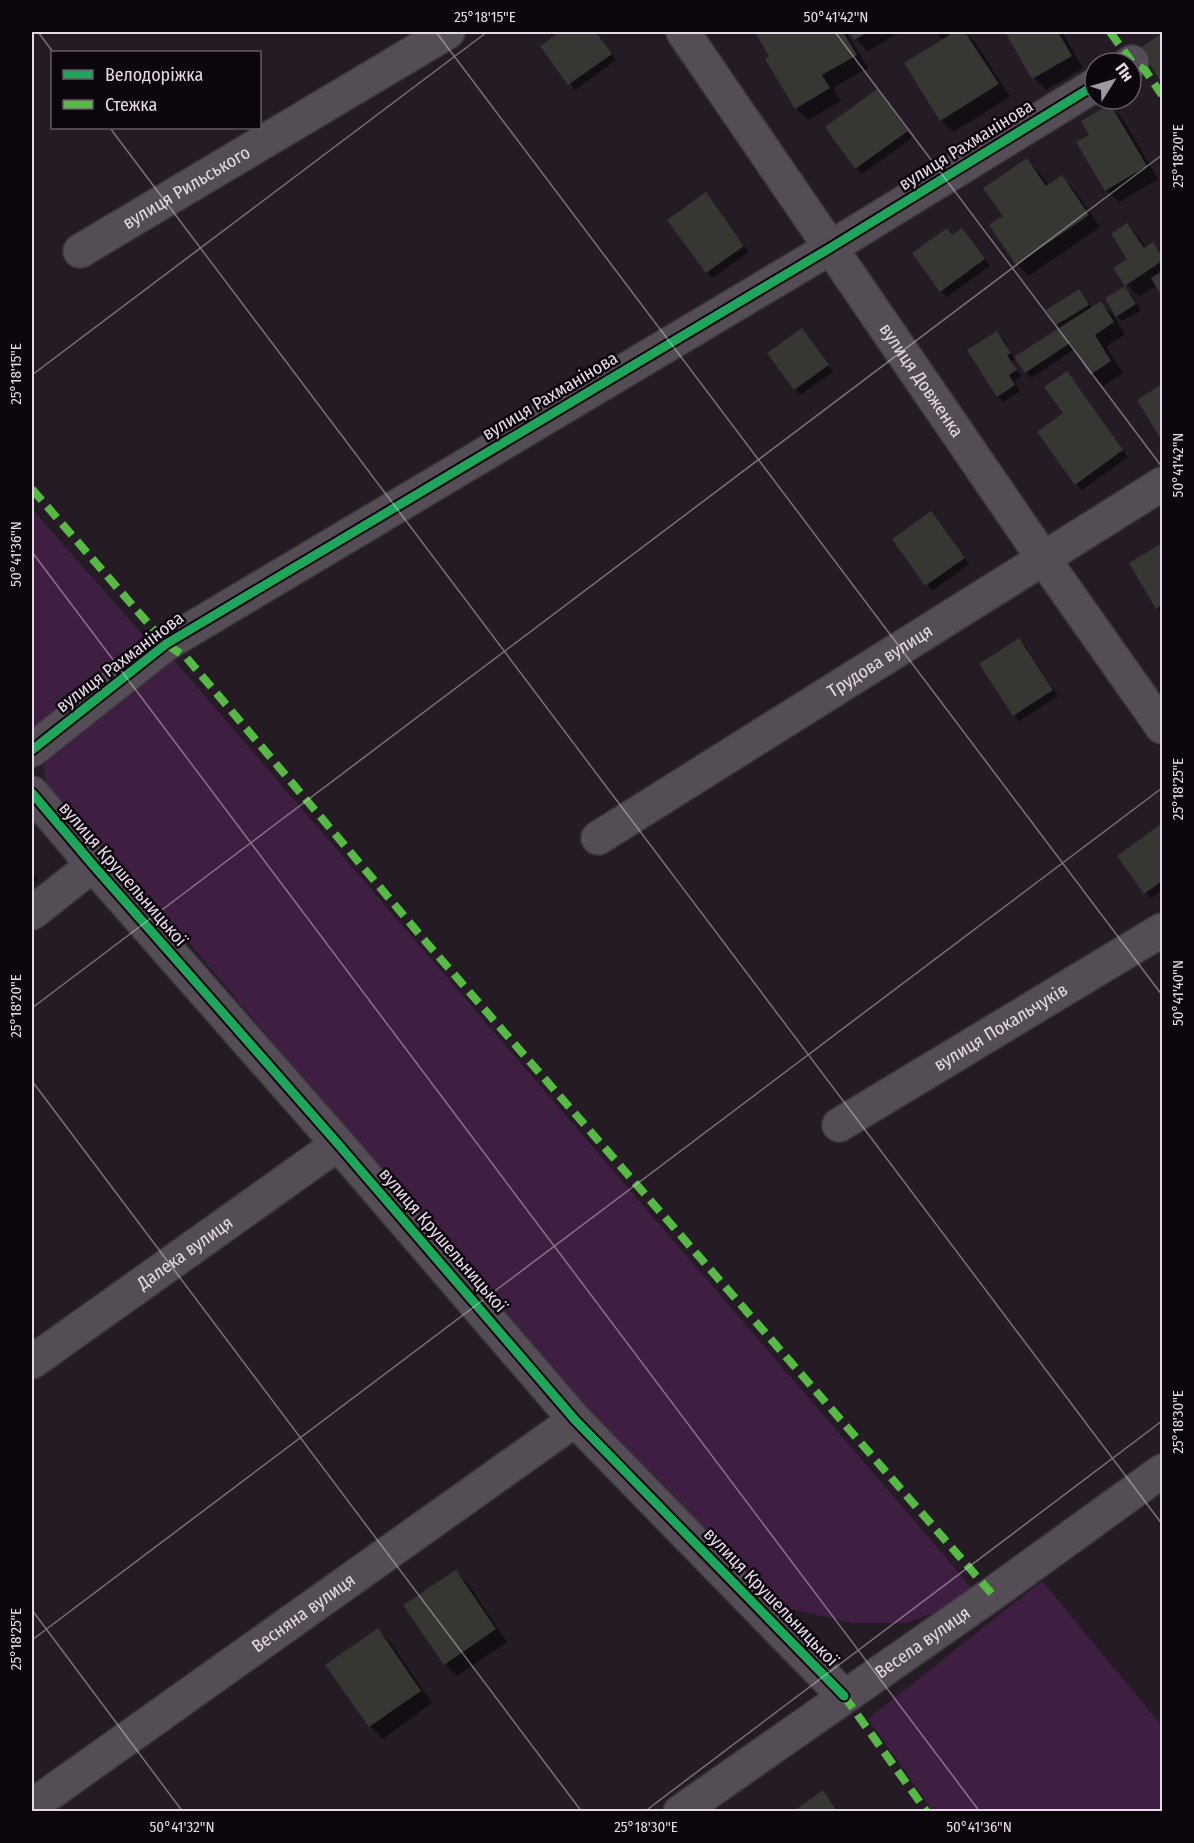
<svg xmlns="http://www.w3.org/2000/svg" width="1194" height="1843" font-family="'Fira Sans Condensed',sans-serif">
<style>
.green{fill:#3e1f42}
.shadow{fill:#0007}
.building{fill:#363632}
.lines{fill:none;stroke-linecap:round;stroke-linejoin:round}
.minor-casing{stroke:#3c353d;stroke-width:36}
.minor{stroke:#544d55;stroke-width:33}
.quiet{stroke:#58b947;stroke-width:8;stroke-dasharray:15 8;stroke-linecap:butt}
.cycleway-casing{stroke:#0c050d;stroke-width:13}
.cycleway{stroke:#20a55d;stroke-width:9}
.ticks{fill:none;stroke:#e5dae6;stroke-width:1.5;stroke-opacity:0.45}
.labels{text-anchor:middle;stroke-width:5;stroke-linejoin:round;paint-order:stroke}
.street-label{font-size:18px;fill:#e5dae6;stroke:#0c050d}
.neatline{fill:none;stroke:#e5dae6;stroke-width:2}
.ticks-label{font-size:15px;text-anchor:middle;fill:#e5dae6}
</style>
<rect width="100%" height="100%" fill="#241b25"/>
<path class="green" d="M32 509 144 636 32 730Z
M173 659 961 1575 971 1588 943 1609 907 1623H853L782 1607 739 1580 576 1403 180 932 112 871 71 819 46 782 43 763 55 742Z
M1042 1581 1162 1726V1811H933L868 1719Z"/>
<path class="shadow" d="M562 32H596L616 60 575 90 542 46Z
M757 32H846L868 68 833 88 841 101 808 120 796 108 771 57Z
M851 32H900L868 51 856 39Z
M935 32H965L974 41 1010 97 953 132 941 120 943 40Z
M1007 32H1062L1083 68 1046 90 1034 78Z
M1162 35V81L1142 48Z
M877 91 912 138 862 174 856 168Z
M1110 106 1122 118 1158 179 1119 202 1106 190 1091 135Z
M1027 160 1039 172 1049 186 1062 177 1074 190 1100 227 1029 276 1017 264 1005 217Z
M706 194 749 252 712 278 707 272Z
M1127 225 1139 237 1146 248 1153 244 1162 253V294L1157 285 1139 297 1127 285 1115 269 1129 259Z
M962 229 990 266 947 297 941 291 953 236Z
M1125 288 1131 294 1141 310 1122 321 1117 316Z
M1084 297 1092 308 1100 303 1113 315 1125 334 1106 347 1123 373 1103 386 1091 374 1075 349 1031 378 1017 358 1011 362 1021 376 1014 381 1020 391 1003 402 998 396 997 333 1003 338 1015 359 1061 328 1048 310Z
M807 336 833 372 800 395 795 389Z
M1072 379 1128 457 1082 490 1076 484 1065 414Z
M1162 385V438L1139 400Z
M936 519 969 564 932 591 894 540Z
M1162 544V613L1157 608 1131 563Z
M1019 640 1024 645 1058 696 1019 721 1014 715Z
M1162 825V890L1151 898 1119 856Z
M32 871 38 879 32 884Z
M456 1572 468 1584 507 1642 457 1676 445 1664Z
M378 1630 390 1642 432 1703 383 1739 370 1726 327 1666Z
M823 1792 840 1812H794Z"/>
<path class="building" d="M560 32H596L612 54 568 85 540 46Z
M755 32H843L857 55 822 75 830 88 795 109 765 59 769 56Z
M849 32H868L854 40Z
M954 32H965L999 84 940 121 904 63Z
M1005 32H1058L1072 56 1032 79Z
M1162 33V84L1140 48Z
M877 89 908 131 855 169 825 127Z
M1110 104 1147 166 1105 191 1076 142 1089 135 1081 121Z
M1027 158 1046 186 1062 175 1089 215 1016 265 989 225 1003 216 983 188Z
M706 192 744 246 706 273 667 220Z
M1127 223 1144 248 1153 242 1162 256V261L1125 286 1136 304 1116 317 1105 298 1125 286 1113 268 1127 259 1111 234Z
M947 228 952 235 962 228 985 259 940 292 912 253Z
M1162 271V297L1151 278Z
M1079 289 1089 305 1056 325 1046 310Z
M1101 301 1114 322 1095 335 1111 361 1090 375 1070 343 1025 373 1014 357Z
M802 328 829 365 794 390 767 353Z
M997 331 1011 353 1007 355 1017 370 1009 375 1015 385 997 397 967 350Z
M1067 371 1123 450 1075 485 1037 432 1063 413 1044 387Z
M1162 384V441L1137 400Z
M931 511 965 558 925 586 892 539Z
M1162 543V605L1156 609 1129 563Z
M1019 638 1053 690 1013 716 979 664Z
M1162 823V881L1144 894 1117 856Z
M456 1570 496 1629 444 1665 403 1605Z
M378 1628 421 1691 369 1727 325 1665Z
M823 1790 838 1812H792Z"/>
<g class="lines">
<g class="minor-casing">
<g id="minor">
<path id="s1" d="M683 32 1043 558 1162 727"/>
<path d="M1130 63 1132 62"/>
<path id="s2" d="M80 251 448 32"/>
<path d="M32 750 166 644 830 248 1095 85"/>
<path d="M32 793 93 865 338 1144 575 1420 844 1696"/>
<path id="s3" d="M598 838 1162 484"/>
<path d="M32 913 93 865"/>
<path id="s4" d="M839 1125 1162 930"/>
<path id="s5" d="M32 1362 338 1144"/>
<path id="s6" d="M32 1806 575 1420"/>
<path id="s7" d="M680 1812 992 1594 1162 1471"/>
</g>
</g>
<use href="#minor" class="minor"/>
<path class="quiet" d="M1110 32 1132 62 1145 70 1162 95
M32 489 166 644 186 657 426 942 992 1594
M844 1696 927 1812"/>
<g class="cycleway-casing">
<path id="cycleway" d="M32 750 166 644 830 248 1095 85
M32 793 93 865 338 1144 575 1420 844 1696"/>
</g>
<use href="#cycleway" class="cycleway"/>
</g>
<path class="ticks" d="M38 32 53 52M436 32 1162 995M835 32 1162 467M110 128 1162 1524M32 375 487 32M32 552 980 1812M32 1008 1162 155M32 1081 582 1812M32 1610 183 1812M32 1640 1162 788M644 1812 1162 1421"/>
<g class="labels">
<g class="street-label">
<text transform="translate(966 145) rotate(-32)" y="6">вулиця Рахманінова</text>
<text dy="6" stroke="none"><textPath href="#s2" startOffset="124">вулиця Рильського</textPath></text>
<text dy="6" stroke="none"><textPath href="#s1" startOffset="422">вулиця Довженка</textPath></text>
<text transform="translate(550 396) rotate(-31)" y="6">вулиця Рахманінова</text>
<text dy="6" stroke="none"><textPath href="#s3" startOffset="333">Трудова вулиця</textPath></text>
<text transform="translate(120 662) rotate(-37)" y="6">вулиця Рахманінова</text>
<text transform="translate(123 874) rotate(49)" y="6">вулиця Крушельницької</text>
<text dy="6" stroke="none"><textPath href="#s4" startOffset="189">вулиця Покальчуків</textPath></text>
<text transform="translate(443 1240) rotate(49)" y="6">вулиця Крушельницької</text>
<text dy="6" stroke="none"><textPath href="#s5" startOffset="188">Далека вулиця</textPath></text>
<text transform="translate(771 1597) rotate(46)" y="6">вулиця Крушельницької</text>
<text dy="6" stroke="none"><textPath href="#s6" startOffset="333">Весняна вулиця</textPath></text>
<text dy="6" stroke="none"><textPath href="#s7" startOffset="296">Весела вулиця</textPath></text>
</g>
</g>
<rect width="1194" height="1843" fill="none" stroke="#0c050d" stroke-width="66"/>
<rect x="51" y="51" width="210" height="78" fill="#0c050d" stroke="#635a64" stroke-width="1.5"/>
<rect x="63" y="70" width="30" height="9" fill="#20a55d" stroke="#635a64" stroke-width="1.5"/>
<text x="105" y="81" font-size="18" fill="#e5dae6">Велодоріжка</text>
<rect x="63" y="100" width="30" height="9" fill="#58b947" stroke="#635a64" stroke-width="1.5"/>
<text x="105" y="111" font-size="18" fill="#e5dae6">Стежка</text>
<g transform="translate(1113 81) rotate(53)"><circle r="28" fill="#0c050d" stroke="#635a64" stroke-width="1.5"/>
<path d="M0-4.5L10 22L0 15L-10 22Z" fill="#a197a2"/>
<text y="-9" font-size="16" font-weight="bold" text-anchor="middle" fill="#e5dae6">Пн</text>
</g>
<rect x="33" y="33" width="1128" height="1777" class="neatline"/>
<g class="ticks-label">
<text x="485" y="22">25°18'15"E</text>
<text x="836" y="22">50°41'42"N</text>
<text transform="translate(1178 156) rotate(-90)" y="5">25°18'20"E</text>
<text transform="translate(16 374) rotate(-90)" y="5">25°18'15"E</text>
<text transform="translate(1178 465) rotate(-90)" y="5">50°41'42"N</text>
<text transform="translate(16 554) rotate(-90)" y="5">50°41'36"N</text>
<text transform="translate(1178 789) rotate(-90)" y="5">25°18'25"E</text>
<text transform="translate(1178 993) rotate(-90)" y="5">50°41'40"N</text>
<text transform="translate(16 1006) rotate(-90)" y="5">25°18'20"E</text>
<text transform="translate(1178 1422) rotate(-90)" y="5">25°18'30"E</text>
<text transform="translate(16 1639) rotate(-90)" y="5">25°18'25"E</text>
<text x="182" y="1832">50°41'32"N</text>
<text x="646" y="1832">25°18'30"E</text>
<text x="979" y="1832">50°41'36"N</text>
</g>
</svg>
